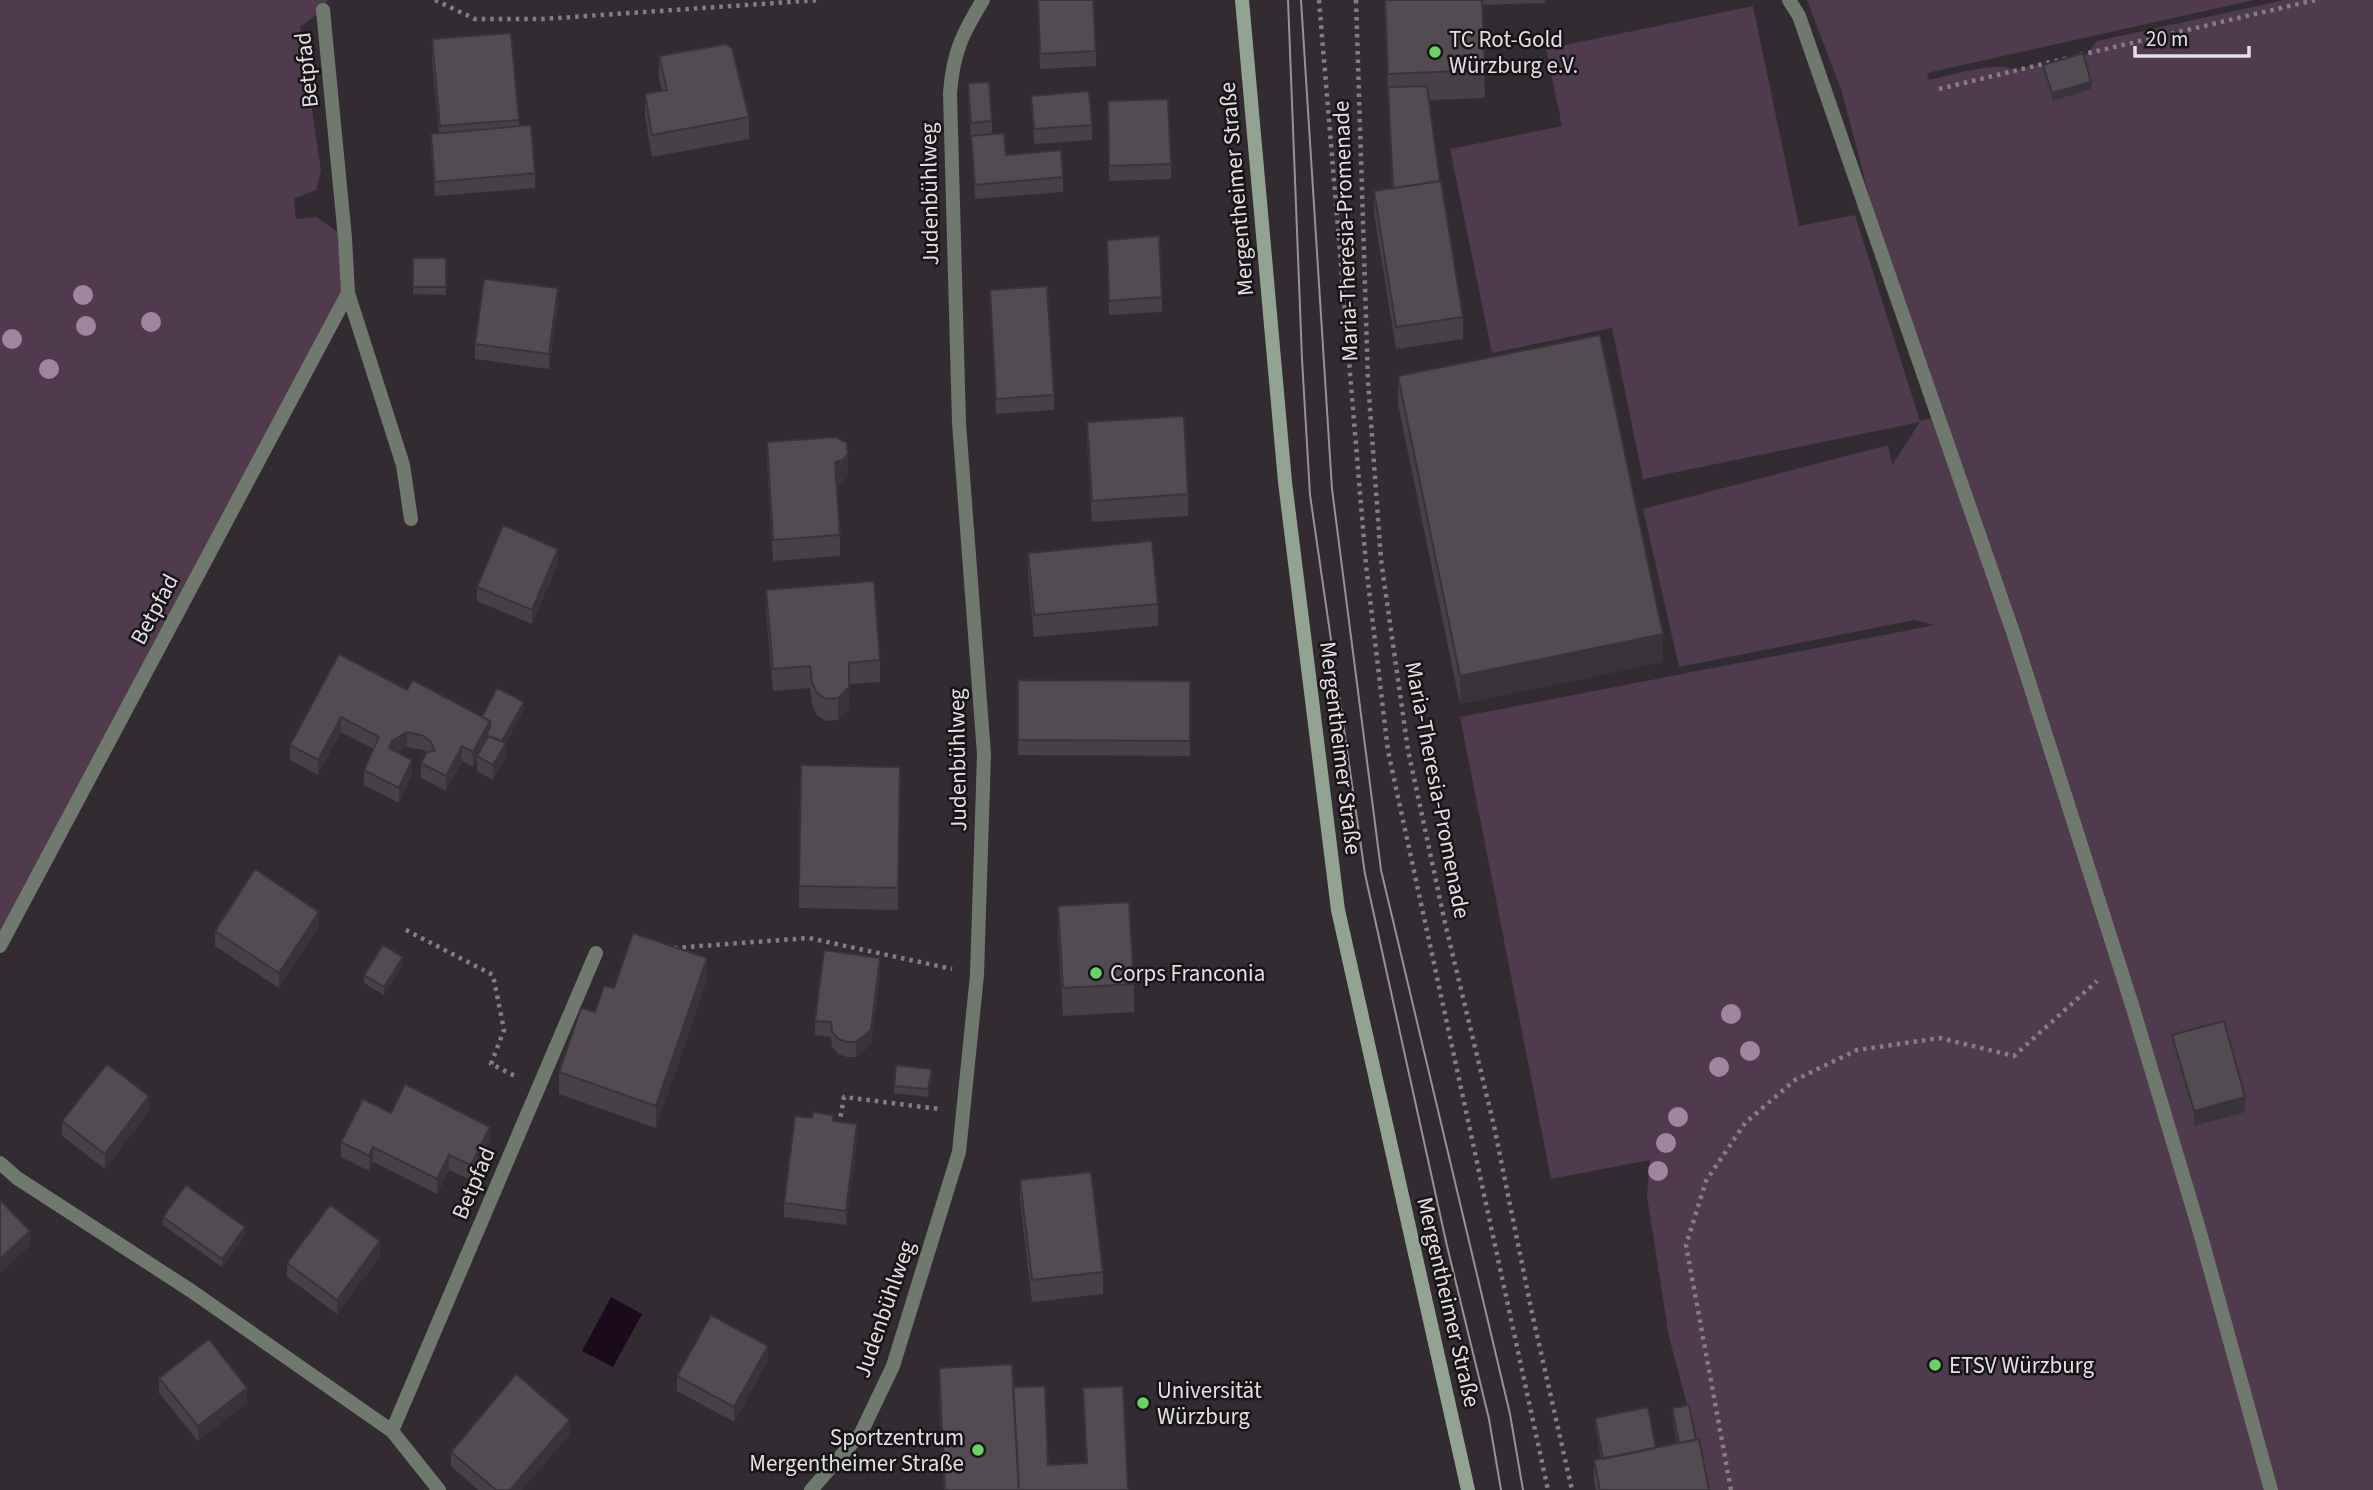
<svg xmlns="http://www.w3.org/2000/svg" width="2373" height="1490" font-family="'Source Sans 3',sans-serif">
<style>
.green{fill:#4f3a4e}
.water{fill:#1b091c}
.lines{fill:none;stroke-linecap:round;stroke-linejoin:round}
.path{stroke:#847e83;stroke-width:4.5;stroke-dasharray:3.5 5;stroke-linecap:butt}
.lane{stroke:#6f796d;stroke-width:14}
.street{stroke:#6f796d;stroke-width:14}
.secondary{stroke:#93a391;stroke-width:14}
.tram{stroke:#989297;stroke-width:2}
.tree{fill:#a185a0}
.wall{fill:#474047}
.shaded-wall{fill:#393439}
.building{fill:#524b52;stroke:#393439;stroke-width:2}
.poi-dot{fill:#6ad364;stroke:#181518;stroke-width:2.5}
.labels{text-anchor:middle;stroke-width:5;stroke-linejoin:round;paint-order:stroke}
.poi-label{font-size:23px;fill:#e3dfe3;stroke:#181518;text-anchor:start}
.street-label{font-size:23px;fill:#e3dfe3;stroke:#181518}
</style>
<rect width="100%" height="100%" fill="#322b31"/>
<path class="green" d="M0 0H328L323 10 300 27 321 171 316 190 294 199 296 219 317 217 345 238 348 293 0 946Z
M1807 0H2254L1927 73 1929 80C1948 76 1998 60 2014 70L2087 54 2097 41 2284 0H2373V1490H1705L1689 1412 1669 1337 1647 1196 1650 1160 1551 1179 1460 717 1935 625 1914 620 1679 667 1643 509 1888 445 1892 465 1920 422 1643 479 1612 328 1492 353 1450 149 1562 126 1546 49 1753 6 1799 226 1855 215 1920 421 1945 415 1872 207 1842 92Z"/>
<path class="water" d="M611 1297 642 1314 613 1367 582 1351Z"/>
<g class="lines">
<path class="path" d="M435 0 475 19H543L819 0
M1319 0 1366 565 1388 751 1548 1490
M1356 0 1368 381 1381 560 1408 750 1445 923 1494 1126 1532 1313 1572 1490
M2080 55 2315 0
M1939 89 2068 58
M406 930 493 975 504 1030 491 1064 515 1076
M674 948 809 938 952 969
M839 1125 844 1097 939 1109
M1731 1490 1686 1245 1706 1181 1745 1123 1795 1080 1857 1050 1940 1038 2014 1056 2097 981"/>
<path class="lane" d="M348 293 403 465 411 519
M0 946 348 293 345 238 323 10
M2132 1005 2199 1229 2271 1490"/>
<path class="street" d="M1789 0 1799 16 2014 635 2132 1005
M0 1163 17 1178 190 1290 392 1431 439 1490
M392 1431 596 953
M811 1490 861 1433 893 1366 959 1152 977 975 984 754 959 423 950 93C953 53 962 34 983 0"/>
<path class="secondary" d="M1242 0 1285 482 1338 910 1468 1490"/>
<path class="tram" d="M1288 0 1302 359 1310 495 1365 874 1447 1246 1489 1419 1501 1490
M1301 0 1332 489 1381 870 1510 1414 1523 1490"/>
</g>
<g class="tree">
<circle cx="83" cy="295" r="10"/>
<circle cx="151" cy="322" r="10"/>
<circle cx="86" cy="326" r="10"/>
<circle cx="12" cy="339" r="10"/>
<circle cx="49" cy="369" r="10"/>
<circle cx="1731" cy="1014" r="10"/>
<circle cx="1750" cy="1051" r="10"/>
<circle cx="1719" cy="1067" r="10"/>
<circle cx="1678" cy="1117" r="10"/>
<circle cx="1666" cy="1143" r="10"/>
<circle cx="1658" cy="1171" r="10"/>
</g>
<path class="wall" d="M1037 0 1096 51V66L1040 69Z
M1384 0H1545V3L1482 5 1485 98 1429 100 1440 181 1463 317V339L1396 349 1374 213V191L1392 188Z
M432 39 519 120V126L535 173V188L435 196 431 149V134L439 133 432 61Z
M659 56 749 117V139L652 157 645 116V94L662 91 659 78Z
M2043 65 2091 89 2052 101 2043 73Z
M968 83 992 121V134L1006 155 1063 177V192L975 199 968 98Z
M1031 96 1092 125V140L1034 144Z
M1108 101 1171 164V179L1109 181Z
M1107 240 1162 297V312L1109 315Z
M413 258H446V295L413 294Z
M990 290 1054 395V410L996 414Z
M558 303 549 369 475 359V344Z
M1398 376 1663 662 1460 704 1398 404Z
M1087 422 1188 494V516L1092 522 1087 443Z
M767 442 848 476 843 482 836 484 840 535V556L773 561 767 464Z
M1028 553 1158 604V626L1034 637 1028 575Z
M558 563 532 624 477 601V587Z
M766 590 880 660V682L849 684V709L838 720 826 721 817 715 812 704 810 688 773 691 766 612Z
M339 654 407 690 482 717 524 709 506 743V758L493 780 477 771V760L473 767 462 761 446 791 421 778V763L427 753 424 750 407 747 398 752 412 774 399 803 364 785V770L374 749 341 732 318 775 290 760V745Z
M1018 680 1190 681V756L1018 755Z
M900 767 898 910 799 908V886Z
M1058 906 1134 984V1012L1063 1016 1058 934Z
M319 927 279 988 215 946V931Z
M403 964 384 995 364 983V975Z
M880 973 871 1045 856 1057H847L838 1054 832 1047 831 1037 815 1035V1021Z
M707 980 656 1128 559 1094V1072L595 1012 614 988Z
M2172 1035 2245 1112 2194 1126 2172 1050Z
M932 1077 928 1097 894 1093V1086Z
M149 1111 105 1169 62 1136V1121Z
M391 1113 490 1142 471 1180 449 1170 437 1194 373 1162 369 1171 341 1157V1142Z
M812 1118 833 1121 857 1139 846 1225 784 1217V1203Z
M1020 1180 1103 1272V1294L1032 1302 1020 1201Z
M163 1217 245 1235 222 1267 163 1225Z
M380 1256 337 1314 287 1277V1263Z
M768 1361 734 1422 677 1391V1376Z
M939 1368 1013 1387 1048 1465 1086 1463 1083 1388 1128 1490H944L939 1396Z
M159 1378 247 1403 198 1441 159 1393Z
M1672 1408 1696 1440 1709 1490H1596L1594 1482V1460L1601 1459 1595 1425V1418L1656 1448 1677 1444 1672 1415Z
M570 1434 522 1490H478L451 1466V1452Z"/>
<path class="shaded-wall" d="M2091 82V89L2052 101V93Z
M558 288V303L549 369V354Z
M848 454V476L843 482 835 484V462Z
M558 549V563L532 624V610Z
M1663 634V662L1460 704V676Z
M849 687V709L838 720V698Z
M524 702V709L506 743V758L493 780V765L498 749Z
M341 717V732L318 775V760Z
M490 721V736L483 741V748L477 756V760L473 767V752Z
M407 732V747L392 756 389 748 392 741Z
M462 746V761L446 791V776Z
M412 760V774L399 803V788Z
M319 912V927L279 988V973Z
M403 957V964L384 995V987Z
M707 958V980L656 1128V1106Z
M880 958V973L871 1045 856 1057V1042Z
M932 1069V1077L928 1097V1089Z
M149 1096V1111L105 1169V1154Z
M2245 1097V1112L2194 1126V1111Z
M857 1124V1139L846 1225V1211Z
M490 1127V1142L471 1180V1165Z
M373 1147V1162L369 1171V1156Z
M449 1155V1170L437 1194V1179Z
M245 1227V1235L222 1267V1259Z
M30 1231V1246L0 1274V1259Z
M380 1241V1256L337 1314V1300Z
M768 1346V1361L734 1422V1407Z
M247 1388V1403L198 1441V1426Z
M570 1420V1434L522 1490H510Z"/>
<path class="building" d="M1038 0H1093L1096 51 1040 54Z
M1385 0H1482L1485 70 1388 74Z
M511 33 519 120 440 126 432 39Z
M726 44 732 48 749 117 652 135 645 94 667 90 659 56Z
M2083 53 2091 82 2052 93 2043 65Z
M989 82 992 121 971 123 968 83Z
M1427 86 1440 181 1393 188 1388 87Z
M1089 91 1092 125 1034 129 1031 96Z
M1168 99 1171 164 1109 166 1108 101Z
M531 125 535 173 435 182 431 134Z
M1004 133 1006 155 1061 150 1063 177 975 185 971 136Z
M1441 181 1463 317 1396 327 1374 191Z
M1159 236 1162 297 1109 301 1107 240Z
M413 258H446V287H413Z
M484 279 558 288 549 354 475 344Z
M1047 286 1054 395 996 399 990 290Z
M1600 335 1663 634 1460 676 1398 376Z
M1184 416 1188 494 1092 501 1087 422Z
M836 437 847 443 848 454 843 460 835 462 840 535 773 540 767 442Z
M503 525 558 549 532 610 477 587Z
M1152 541 1158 604 1034 615 1028 553Z
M874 581 880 660 849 663V687L838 698 826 699 817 693 812 682 810 666 773 669 766 590Z
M339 654 407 690 413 680 490 721 473 752 462 746 446 776 421 763 427 752 435 751 431 742 424 736 407 732 392 741 389 748 412 760 399 788 364 770 379 737 341 717 318 760 290 745Z
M1018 680 1190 681V741L1018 740Z
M497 688 524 702 502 741 488 736 485 742 483 741 490 728V721L482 717Z
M488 736 506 743 493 765 477 756Z
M801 765 900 767 898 888 799 886Z
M255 869 319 912 279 973 215 931Z
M1129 902 1134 984 1063 988 1058 906Z
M633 933 707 958 656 1106 559 1072 581 1008 595 1012 604 986 614 988Z
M383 945 403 957 384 987 364 975Z
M824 950 880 958 871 1030 856 1042H847L838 1039 832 1032 831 1022 815 1021Z
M2224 1021 2245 1097 2194 1111 2172 1035Z
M107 1064 149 1096 105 1154 62 1121Z
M896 1065 932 1069 928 1089 894 1086Z
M405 1084 490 1127 471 1165 449 1155 437 1179 373 1147 369 1156 341 1142 363 1099 391 1113Z
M813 1112 833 1115V1121L857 1124 846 1211 784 1203 795 1116 812 1118Z
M1091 1172 1103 1272 1032 1280 1020 1180Z
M186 1185 245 1227 222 1259 163 1217Z
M0 1200 30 1231 0 1259Z
M330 1205 380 1241 337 1300 287 1263Z
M711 1315 768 1346 734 1407 677 1376Z
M209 1339 247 1388 198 1426 159 1378Z
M1012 1364 1019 1490H945L939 1368Z
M516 1374 570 1420 510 1490H496L451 1452Z
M1045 1386 1048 1465 1087 1463 1083 1388 1123 1386 1128 1490H1019L1013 1387Z
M1689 1405 1696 1440 1679 1443 1672 1408Z
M1648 1407 1656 1448 1603 1459 1595 1418Z
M1699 1439 1709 1490H1600L1594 1460Z"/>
<g class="poi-dot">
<circle cx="1435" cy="52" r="7"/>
<circle cx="1096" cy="973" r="7"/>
<circle cx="1935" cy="1365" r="7"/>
<circle cx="1143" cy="1403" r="7"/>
<circle cx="978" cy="1450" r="7"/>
</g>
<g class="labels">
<g class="poi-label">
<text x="1449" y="47">TC Rot-Gold<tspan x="1449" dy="26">Würzburg e.V.</tspan></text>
<text x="1110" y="981">Corps Franconia</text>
<text x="1949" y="1373">ETSV Würzburg</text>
<text x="1157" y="1398">Universität<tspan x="1157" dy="26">Würzburg</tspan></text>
<text x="964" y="1445" text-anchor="end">Sportzentrum<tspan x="964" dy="26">Mergentheimer Straße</tspan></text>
</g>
<g class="street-label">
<text transform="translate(306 70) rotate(-96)" y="8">Betpfad</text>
<text transform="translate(1236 189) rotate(-95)" y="8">Mergentheimer Straße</text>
<text transform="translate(929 194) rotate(-91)" y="8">Judenbühlweg</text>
<text transform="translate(1345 231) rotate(-92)" y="8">Maria-Theresia-Promenade</text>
<text transform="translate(154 609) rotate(-62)" y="8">Betpfad</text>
<text transform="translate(1341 748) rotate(83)" y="8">Mergentheimer Straße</text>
<text transform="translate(957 760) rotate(-91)" y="8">Judenbühlweg</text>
<text transform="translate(1438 790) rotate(79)" y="8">Maria-Theresia-Promenade</text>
<text transform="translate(473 1183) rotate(-67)" y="8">Betpfad</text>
<text transform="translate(1449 1302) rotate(77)" y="8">Mergentheimer Straße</text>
<text transform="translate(884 1309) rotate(-71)" y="8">Judenbühlweg</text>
</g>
</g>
<path d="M2135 46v10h114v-10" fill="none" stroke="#e3dfe3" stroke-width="3.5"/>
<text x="2146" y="46" font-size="21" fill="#e3dfe3" stroke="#181518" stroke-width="5" paint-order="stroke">20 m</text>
</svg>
